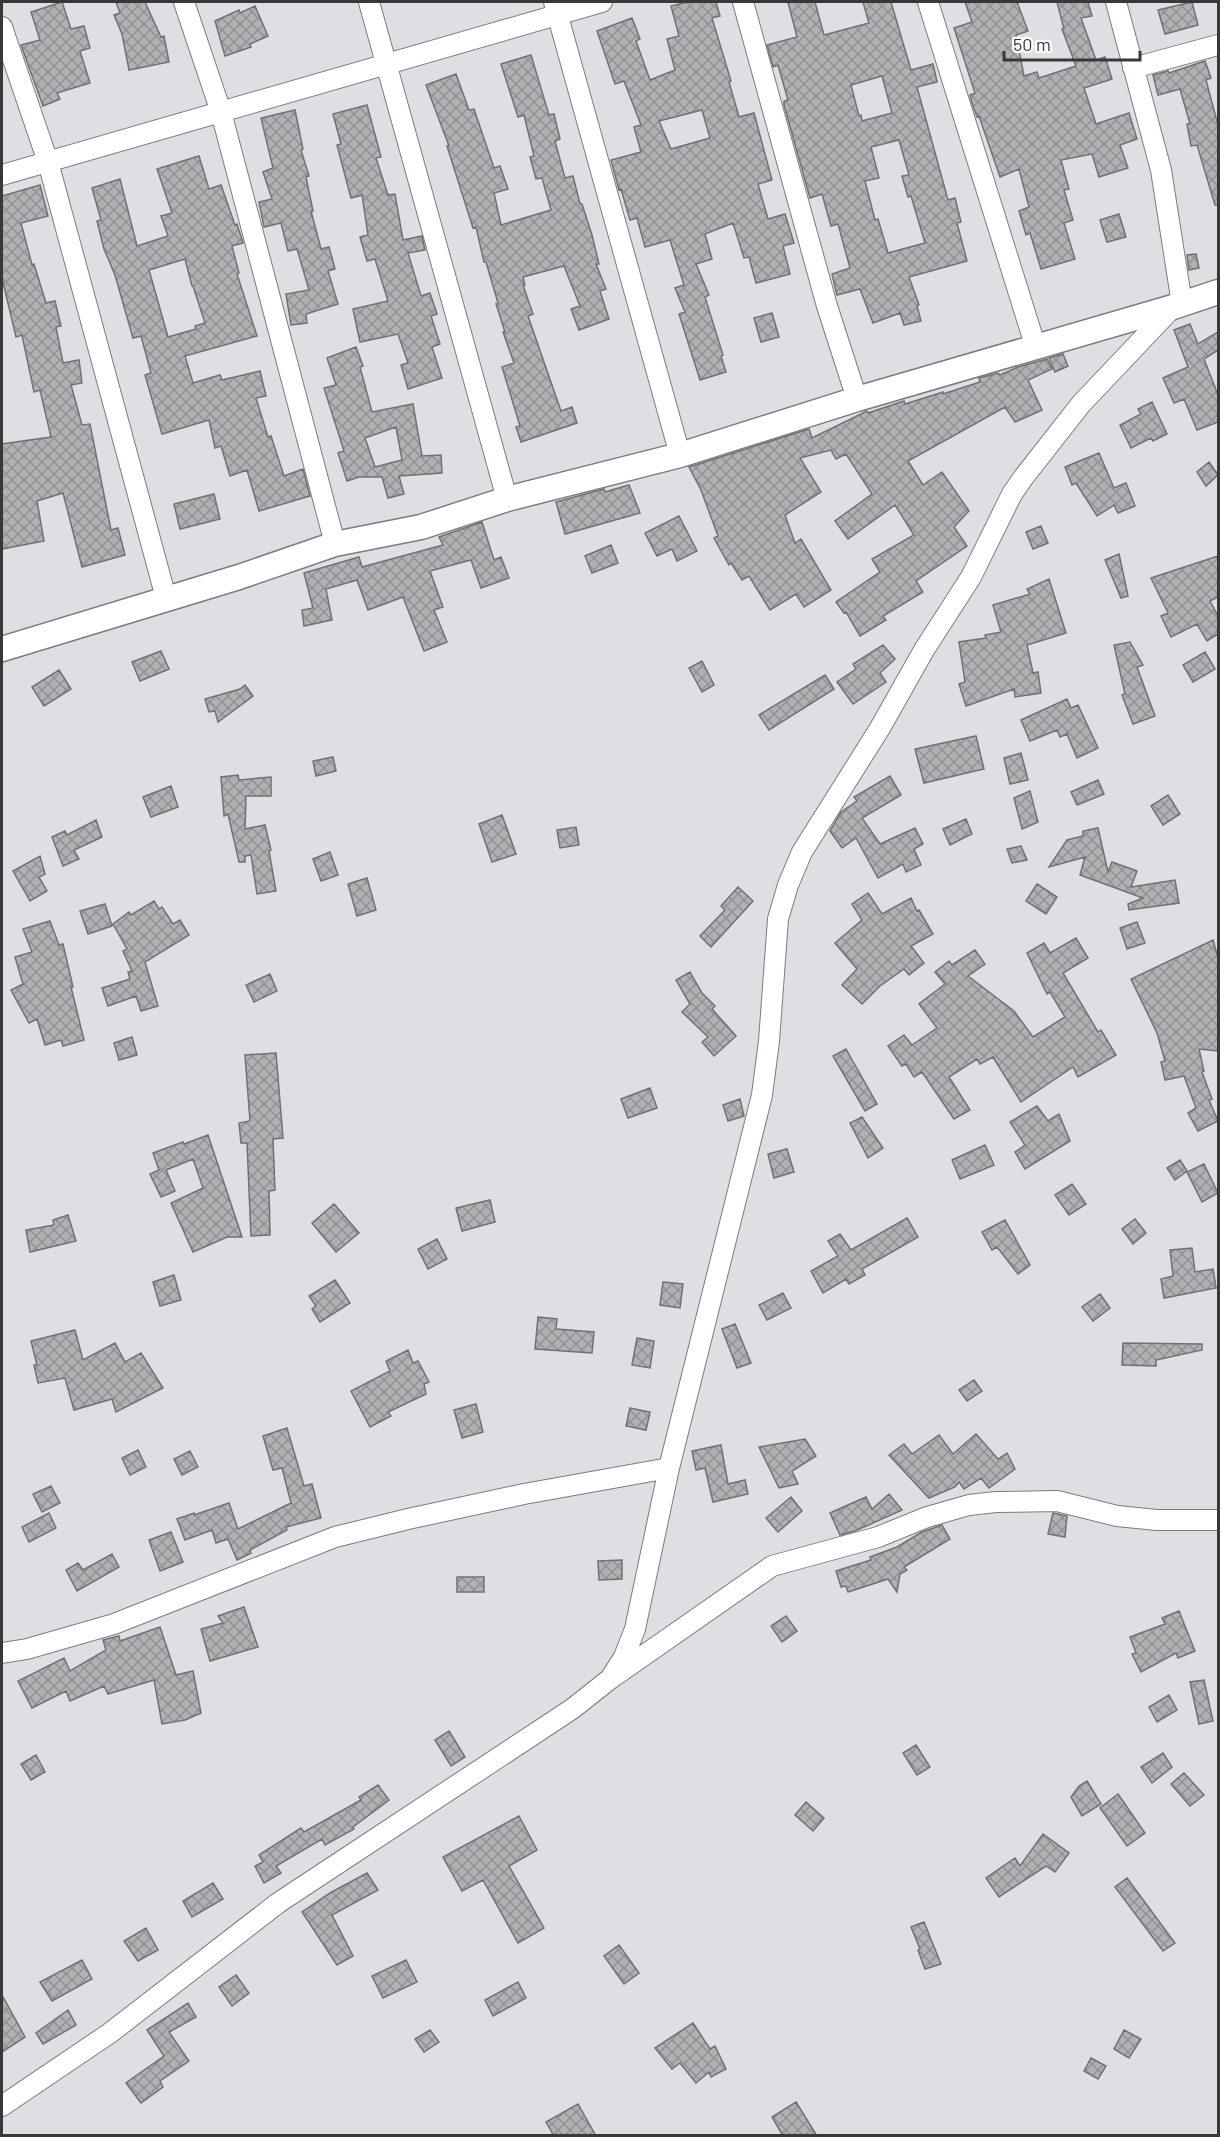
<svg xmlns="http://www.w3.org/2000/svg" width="1220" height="2137" font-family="Barlow,sans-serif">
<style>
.building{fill:url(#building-cross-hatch);stroke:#717174;stroke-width:1.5;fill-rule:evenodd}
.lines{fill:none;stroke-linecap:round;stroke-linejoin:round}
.minor-casing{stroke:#7c7c7f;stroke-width:22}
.tertiary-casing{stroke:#7c7c7f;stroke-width:27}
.minor{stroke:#fff;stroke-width:20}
.tertiary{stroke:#fff;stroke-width:24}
</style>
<defs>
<pattern id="building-cross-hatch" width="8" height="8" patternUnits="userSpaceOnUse" patternTransform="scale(1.5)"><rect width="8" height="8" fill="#b1b1b4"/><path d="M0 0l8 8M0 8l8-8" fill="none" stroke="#919193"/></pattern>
</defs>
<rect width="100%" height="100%" fill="#dedfe2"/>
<path class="building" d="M62 2 71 29 84 26 90 48 80 51 90 83 57 93 60 99 43 106 21 45 40 40 31 12Z
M116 2H145L161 37 164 36 169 62 129 70 122 34 114 15 120 13Z
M687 2H716L720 16 712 18 731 81 729 82 739 117 754 113 772 180 758 184 768 219 785 214 794 243 783 246 790 274 756 283 749 257 744 258 733 223 705 234 712 259 696 264 709 295 705 297 723 355 721 356 726 372 700 380 679 314 685 312 675 288 684 285 670 240 645 247 637 218 630 220 621 189 619 190 611 160 641 152 634 127 641 125 624 81 615 84 597 31 632 18 640 39 636 41 650 80 675 70 667 39 679 36 671 6ZM702 110 710 138 671 149 659 121Z
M788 2H815L824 35 869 23 863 2H891L911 70 933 64 937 82 917 87 948 200 955 198 961 222 957 223 967 261 909 277 919 305 917 306 921 321 904 325 900 313 873 323 860 289 837 295 832 274 850 268 838 224 831 226 822 194 810 198 784 105V101L788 100 778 65 773 67 767 45 797 37ZM882 76 892 113 862 121 861 115 859 116 851 85ZM899 140 909 175 902 176 908 197 911 196 925 243 888 253 878 219 875 220 865 181 879 178 871 147Z
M965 2H1017L1028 31 1016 35 1024 76 1037 72 1039 78 1076 66 1062 29H1064L1057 2H1088L1092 16 1081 18 1096 60 1105 57 1112 79 1084 88 1096 124 1129 113 1137 139 1120 145 1128 168 1099 177 1092 154 1061 160 1069 189 1064 190 1073 220 1064 223 1075 259 1041 269 1030 233 1026 235 1019 211 1029 207 1019 169 1000 177 979 116 977 117 972 103 970 95 975 93 954 28 972 22Z
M1192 2 1198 25 1165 34 1158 10Z
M255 6 268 36 250 44 251 47 225 56 215 21 239 10 240 13Z
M531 55 549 115 554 114 560 139 555 141 565 178 573 176 580 204H582L592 235 599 264H596L606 289 600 291 609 319 579 330 571 309 580 306 564 266 523 277 525 285H523L533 314 528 316 561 411 572 407 577 423 521 442 516 427 520 426 502 367 514 363 503 332H505L496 304 498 303 486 262H484L476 227 473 228 447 146H449L426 85 456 74 469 110 474 109 494 168 500 166 508 189 494 193 501 225 551 210 542 178 536 179 530 157 534 156 524 115 518 117 501 64Z
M1205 61 1211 78 1206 80 1218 125V205H1215L1197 145 1191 146 1187 124H1190L1180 89 1158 95 1153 75 1168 71 1169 73Z
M367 105 381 157 376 158 388 195 395 194 403 240 422 236 425 250 408 253 421 296 430 293 437 314 431 316 440 344 432 347 442 378 408 389 401 365 408 363 398 334 360 342 353 309 388 301 375 259 367 261 360 237 368 235 362 195 351 198 337 145 341 144 333 114Z
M295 110 303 149 301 150 309 176 306 177 313 211H311L321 249 329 247 335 269 328 271 338 304 306 314 307 323 291 325 286 294 309 290 297 249 288 251 281 223 264 227 259 202 272 199 263 172 273 168 261 118Z
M199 156 209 189 221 185 235 225 237 224 243 243 232 246 239 273 237 274 257 336 185 356 193 383 220 375 222 380 260 371 266 396 256 398 268 437 271 436 284 476 303 469 310 496 259 511 247 470 230 476 221 446 215 448 209 420 162 434 145 375 151 373 141 336 133 338 115 275 104 249 97 221 101 220 92 188 120 179 137 246 168 236 161 216 172 213 157 169ZM185 259 192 286H193L205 323 195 326 196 329 168 337 149 270Z
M40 185 48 216 21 223 32 265 34 264 46 303 55 301 61 326 56 327 63 363 79 360 82 383 71 385 82 425 90 424 111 530 118 528 125 555 82 567 63 493 37 501 44 541 2 549V444L51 437 40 390 34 392 22 335 16 337 2 278V196Z
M1119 214 1126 237 1107 242 1100 220Z
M1196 254 1199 268 1189 270 1187 255Z
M772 313 779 337 761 342 754 318Z
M1190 324 1198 344 1218 332V350L1204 359 1218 395V422L1197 430 1184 399 1174 403 1163 378 1188 367 1174 330Z
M356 347 363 366 360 367 372 412 413 404 422 456 441 455 442 473 399 476 404 494 388 498 382 477H359L347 481 338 453 344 451 324 388 336 385 327 358ZM396 427 402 460 375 467 365 438Z
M1063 354 1068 366 1055 372 1049 358Z
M1047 359 1052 369 1028 380 1042 410 1015 422 1005 407 908 461 923 485 942 472 969 511 954 527 967 546 916 581 923 592 883 616 886 620 860 636 846 612 844 613 836 602 880 572 872 559 914 535 895 505 848 539 835 521 872 494 846 454 836 459 831 450 800 458 821 492 785 515 795 543 801 539 831 590 804 607 796 594 770 610 749 576 742 580 731 563 729 565 714 538 718 536 701 490 689 467 809 429 812 438 867 411 868 413 904 401 905 404 943 392V394L980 382 979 378 998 373 1000 375 1018 367Z
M1152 402 1167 434 1153 441 1151 438 1131 448 1120 425 1141 414 1138 409Z
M1099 453 1114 488 1126 483 1135 506 1118 513 1114 505 1097 516 1076 483 1072 485 1065 467Z
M1209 462 1218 475 1206 486 1197 472Z
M629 485 640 513 565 534 556 502 604 489 605 492Z
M214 494 220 519 180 529 174 504Z
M679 516 697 551 677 561 672 549 657 556 645 533Z
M482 522 494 560 501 557 509 578 481 588 471 560 430 571 443 607 434 610 447 642 424 651 403 597 368 610 357 580 326 589 332 620 304 626 302 610 313 608 304 573 359 557 362 567 443 545 439 537Z
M1041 526 1048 543 1033 549 1026 532Z
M611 545 618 563 592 573 585 556Z
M1119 554 1128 596 1121 598 1105 560Z
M1218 556V597L1210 601 1218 616V634L1207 641 1197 624 1171 637 1161 616 1168 613 1151 578Z
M1049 579 1066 633 1027 645 1033 673 1038 672 1041 693 1015 697 1014 689 966 706 959 684 965 682 959 642 986 638 985 635 1001 632 993 605 1030 594 1027 589Z
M1130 642 1143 665 1137 667 1155 716 1133 724 1122 695 1125 694 1114 645Z
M883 645 895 659 880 673 886 682 853 704 837 682 856 669 853 664Z
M161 651 169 669 140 681 132 662Z
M1205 652 1215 669 1193 682 1183 665Z
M702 661 714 685 702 692 689 668Z
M59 670 71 689 44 706 32 687Z
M825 675 834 689 769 730 759 715Z
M245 685 253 696 218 722 215 711 209 712 205 699 240 689Z
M1067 699 1071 708 1078 705 1098 748 1077 758 1067 734 1060 737 1057 730 1030 741 1021 720Z
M976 736 984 769 924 783 915 749Z
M1021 753 1028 780 1010 784 1004 758Z
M333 757 336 771 316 776 313 761Z
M238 775 239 780 271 777V796H246L245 829 265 825 271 850 269 851 276 891 257 894 251 855 245 856V862H239L228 814 224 816 221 777Z
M890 776 901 795 862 818 880 844 915 828 923 844 914 849 921 865 906 872 903 864 878 878 856 838 842 848 830 831 841 812 857 801 854 797Z
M1098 780 1104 794 1077 805 1071 792Z
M171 786 178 807 151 817 143 797Z
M1030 791 1038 822 1022 829 1014 798Z
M1168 795 1180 814 1163 825 1151 806Z
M502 815 516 854 492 862 479 824Z
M966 819 972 834 950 845 943 829Z
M96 820 102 837 74 850 79 859 63 866 52 837 65 831 67 835Z
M576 827 579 845 560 848 557 830Z
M1098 828 1108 872 1112 862 1137 871 1131 887 1175 880 1179 903 1129 910 1128 904 1143 898 1080 875 1085 857 1049 867 1067 840 1083 836V831Z
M1021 846 1027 860 1012 863 1007 849Z
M330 852 338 875 321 881 313 859Z
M40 856 45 874 39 877 47 891 30 901 13 871Z
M367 878 376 910 357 916 348 884Z
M1037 884 1057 897 1046 914 1026 901Z
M738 887 753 901 711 947 700 936 725 910 721 906Z
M868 893 882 914 911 898 917 911 919 910 933 934 911 946 924 963 909 975 904 969 880 986 862 1004 842 985 857 969 835 943 862 920 852 904Z
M154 901 159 909 162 907 173 924 180 920 189 935 145 962 158 1006 141 1011 136 996 108 1006 102 988 130 979 128 972 132 971 123 951 127 949 113 924 129 912 131 915Z
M105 904 112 926 88 934 80 911Z
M50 921 59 945 63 944 73 987H71L84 1040 63 1046 61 1040 45 1045 37 1019 29 1023 11 990 23 984 15 957 32 952 23 929Z
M1137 922 1145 943 1127 949 1120 928Z
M1076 938 1088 958 1063 973 1098 1032 1101 1030 1116 1055 1078 1077 1073 1067 1021 1102 993 1057 980 1064 977 1059 949 1077 970 1110 954 1119 922 1072 914 1077 906 1064 902 1066 888 1046 904 1035 912 1045 937 1028 919 1004 945 984 935 972 949 961 952 965 975 950 985 964 968 976 1014 1011 1033 1037 1065 1017 1050 992 1047 994 1027 953 1044 943 1050 953Z
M1213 940 1218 958V1051L1199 1049 1204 1071 1202 1072 1212 1099 1209 1100 1218 1121 1198 1131 1188 1113 1196 1108 1184 1076 1165 1080 1161 1062 1165 1061 1157 1033 1131 979Z
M690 972 702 993 715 1006 712 1009 736 1036 714 1056 702 1042 708 1037 682 1012 690 1004 676 980Z
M270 974 277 991 254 1002 246 985Z
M132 1037 137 1055 119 1060 114 1043Z
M846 1049 877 1104 865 1111 833 1056Z
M276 1053 283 1138 273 1139 275 1190 269 1191 270 1235 251 1236 247 1143H241L239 1123 250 1121 245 1055Z
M650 1088 657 1108 628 1118 621 1099Z
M740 1099 744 1116 728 1121 723 1105Z
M1037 1106 1048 1121 1059 1114 1070 1141 1025 1169 1015 1152 1025 1145 1010 1122Z
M862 1117 883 1148 868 1158 850 1123Z
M208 1135 242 1237H227L193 1252 171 1203 203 1188 193 1159 166 1170 175 1191 161 1197 150 1174 159 1170 153 1153 183 1142 184 1144Z
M985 1145 994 1165 960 1179 952 1160Z
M787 1149 794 1172 774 1178 768 1154Z
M1180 1160 1187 1171 1175 1180 1167 1168Z
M1204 1164 1218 1193 1202 1202 1187 1172Z
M1072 1184 1086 1204 1069 1215 1055 1195Z
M490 1200 495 1222 462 1231 456 1208Z
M334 1204 359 1233 336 1252 312 1223Z
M68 1215 76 1241 30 1252 26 1230 54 1225 53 1220Z
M907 1218 918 1237 862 1269 865 1275 849 1284 846 1279 823 1293 811 1271 838 1256 828 1241 840 1234 851 1250Z
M1135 1219 1146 1233 1133 1244 1122 1229Z
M1005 1220 1030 1265 1018 1274 997 1247 992 1250 982 1232Z
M437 1239 447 1259 428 1269 418 1249Z
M1192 1248 1195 1272 1213 1269 1216 1288 1164 1298 1161 1279 1173 1276 1170 1250Z
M174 1275 181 1300 160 1306 153 1282Z
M335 1280 350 1303 320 1322 312 1309 316 1306 309 1296Z
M663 1282 683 1284 680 1308 660 1305Z
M783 1293 791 1308 767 1320 759 1305Z
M1100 1294 1110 1308 1093 1321 1082 1307Z
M538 1317 557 1319 556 1329 594 1332 592 1353 535 1349Z
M735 1324 751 1363 737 1368 722 1329Z
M75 1330 83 1360 115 1343 125 1362 141 1353 163 1388 116 1412 112 1399 74 1410 65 1378 38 1383 34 1365H37L31 1341Z
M637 1338 654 1341 650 1368 632 1365Z
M1123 1343 1202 1344V1350L1156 1360V1366L1122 1365Z
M408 1350 413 1363 418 1361 429 1382 424 1384 426 1394 388 1412 391 1416 370 1427 351 1391 390 1371 386 1361Z
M974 1380 982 1391 967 1401 959 1390Z
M476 1404 483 1432 462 1438 454 1410Z
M630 1408 650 1412 646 1430 626 1426Z
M287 1428 304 1486 312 1484 321 1518 286 1527 287 1530 250 1550 251 1553 237 1560 228 1539 216 1543 212 1530 185 1540 177 1519 194 1513V1515L229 1503 238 1529 291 1503 282 1468 273 1470 263 1436Z
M976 1434 998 1459 1007 1453 1015 1469 989 1488 981 1478 964 1489 959 1482 955 1487 929 1498 889 1455 904 1444 912 1454 939 1435 953 1454Z
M805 1439 816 1456 792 1471 798 1484 779 1488 759 1447Z
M721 1445 728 1484 745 1480 748 1494 713 1502 705 1468 696 1470 692 1451Z
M138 1450 146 1467 130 1475 122 1458Z
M190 1451 198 1467 182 1475 174 1459Z
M51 1486 60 1503 42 1512 33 1494Z
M889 1494 902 1510 855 1531 840 1535 830 1513 866 1497 872 1509Z
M791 1497 802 1511 778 1532 766 1518Z
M49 1513 56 1528 29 1542 22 1527Z
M1053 1513 1067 1516 1065 1537 1048 1534Z
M942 1525 950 1539 904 1567 907 1570 900 1574 897 1592 888 1579 848 1592 846 1586 841 1587 836 1571 871 1560 870 1557 897 1547 922 1532Z
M171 1532 183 1562 160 1571 149 1540Z
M112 1554 119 1567 77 1591 66 1570 78 1563 83 1570Z
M622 1560V1579L599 1580 598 1561Z
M457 1577H484V1592H457Z
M244 1607 258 1647 210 1661 201 1629 223 1623 218 1616Z
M1179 1611 1195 1651 1178 1658 1176 1653 1141 1672 1132 1654 1136 1653 1130 1637 1165 1624 1162 1618Z
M786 1616 797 1631 782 1642 771 1626Z
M160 1627 176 1675 193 1671 201 1713 185 1720 162 1724 154 1680 108 1694 104 1686 70 1701 66 1691 32 1708 18 1681 64 1658 70 1671 106 1650 103 1640 119 1636 120 1641Z
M1204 1680 1213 1721 1199 1724 1190 1682Z
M1169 1695 1177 1710 1157 1722 1149 1707Z
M449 1731 465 1757 451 1766 435 1740Z
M916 1745 930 1767 917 1775 903 1753Z
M1163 1753 1172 1767 1152 1783 1141 1767Z
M36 1755 45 1772 31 1780 21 1764Z
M1184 1773 1204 1795 1190 1806 1171 1784Z
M1087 1781 1101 1804 1082 1816 1071 1797 1079 1786Z
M378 1785 389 1800 353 1827 354 1829 325 1845 322 1839 276 1866 281 1873 264 1883 255 1866 263 1862 259 1855 301 1828 304 1832 361 1800 359 1797Z
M1118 1794 1145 1833 1127 1846 1100 1808Z
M806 1802 824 1818 813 1831 795 1815Z
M519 1816 537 1850 509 1866 544 1928 518 1943 483 1880 462 1891 443 1857Z
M1043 1834 1069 1853 1055 1872 1046 1866 999 1897 986 1878 1015 1858 1020 1866Z
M367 1873 378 1890 332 1915 353 1956 337 1965 302 1912 330 1893Z
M1127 1878 1175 1943 1163 1951 1115 1887Z
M213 1883 223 1899 192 1917 183 1901Z
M924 1922 941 1964 925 1969 918 1950 920 1949 911 1927Z
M146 1928 158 1950 138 1961 124 1941Z
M619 1945 639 1973 624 1984 604 1956Z
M82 1960 92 1979 52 2001 40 1982Z
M406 1960 417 1982 383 1998 372 1976Z
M236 1975 249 1993 232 2006 219 1987Z
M518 1982 526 1998 493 2016 485 2000Z
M2 1995 25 2037 2 2052Z
M188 2003 196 2017 169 2032 189 2061 160 2081 163 2087 141 2103 126 2083 164 2056 147 2030Z
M68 2010 76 2025 43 2044 36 2033Z
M693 2023 710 2049 715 2046 726 2069 711 2077 709 2072 696 2083 680 2063 672 2069 655 2048Z
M430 2030 439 2042 424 2052 415 2039Z
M1124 2030 1141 2039 1129 2058 1114 2049Z
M1091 2058 1106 2066 1098 2079 1084 2071Z
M796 2102 817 2136H783L772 2117Z
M578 2104 596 2136H554L546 2122Z"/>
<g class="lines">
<g class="minor-casing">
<path id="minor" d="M184 2 221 112 335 544
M369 2 507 499
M554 2 680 455
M743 2 827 306 857 399
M928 2 1036 348
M1116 2 1161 170 1182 304
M2 27 48 162 166 598
M1133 68 1218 45
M2 175 602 2
M2 1653 27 1649 114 1624 335 1537 408 1519 524 1494 669 1468
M610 1679 624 1657 635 1629 669 1468 762 1095 769 1041 778 919 788 885 802 852 880 728 924 650 971 577 1012 494 1023 478 1081 404 1173 307
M2 2106 110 2033 278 1903 572 1709 610 1679 772 1566 878 1537 927 1517 969 1505 996 1502 1057 1501 1117 1516 1157 1520H1218"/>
</g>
<g class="tertiary-casing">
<path id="tertiary" d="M2 649 239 577 335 544 421 527 507 499 680 455 857 399 1173 307 1218 292"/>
</g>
<use href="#minor" class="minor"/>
<use href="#tertiary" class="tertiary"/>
</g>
<rect width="1220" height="2137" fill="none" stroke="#383839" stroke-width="6"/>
<path d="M1004 51v9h136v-9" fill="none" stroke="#383839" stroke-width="3"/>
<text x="1013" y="51" font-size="18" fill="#383839" stroke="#ffffff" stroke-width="4.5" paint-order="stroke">50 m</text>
</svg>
